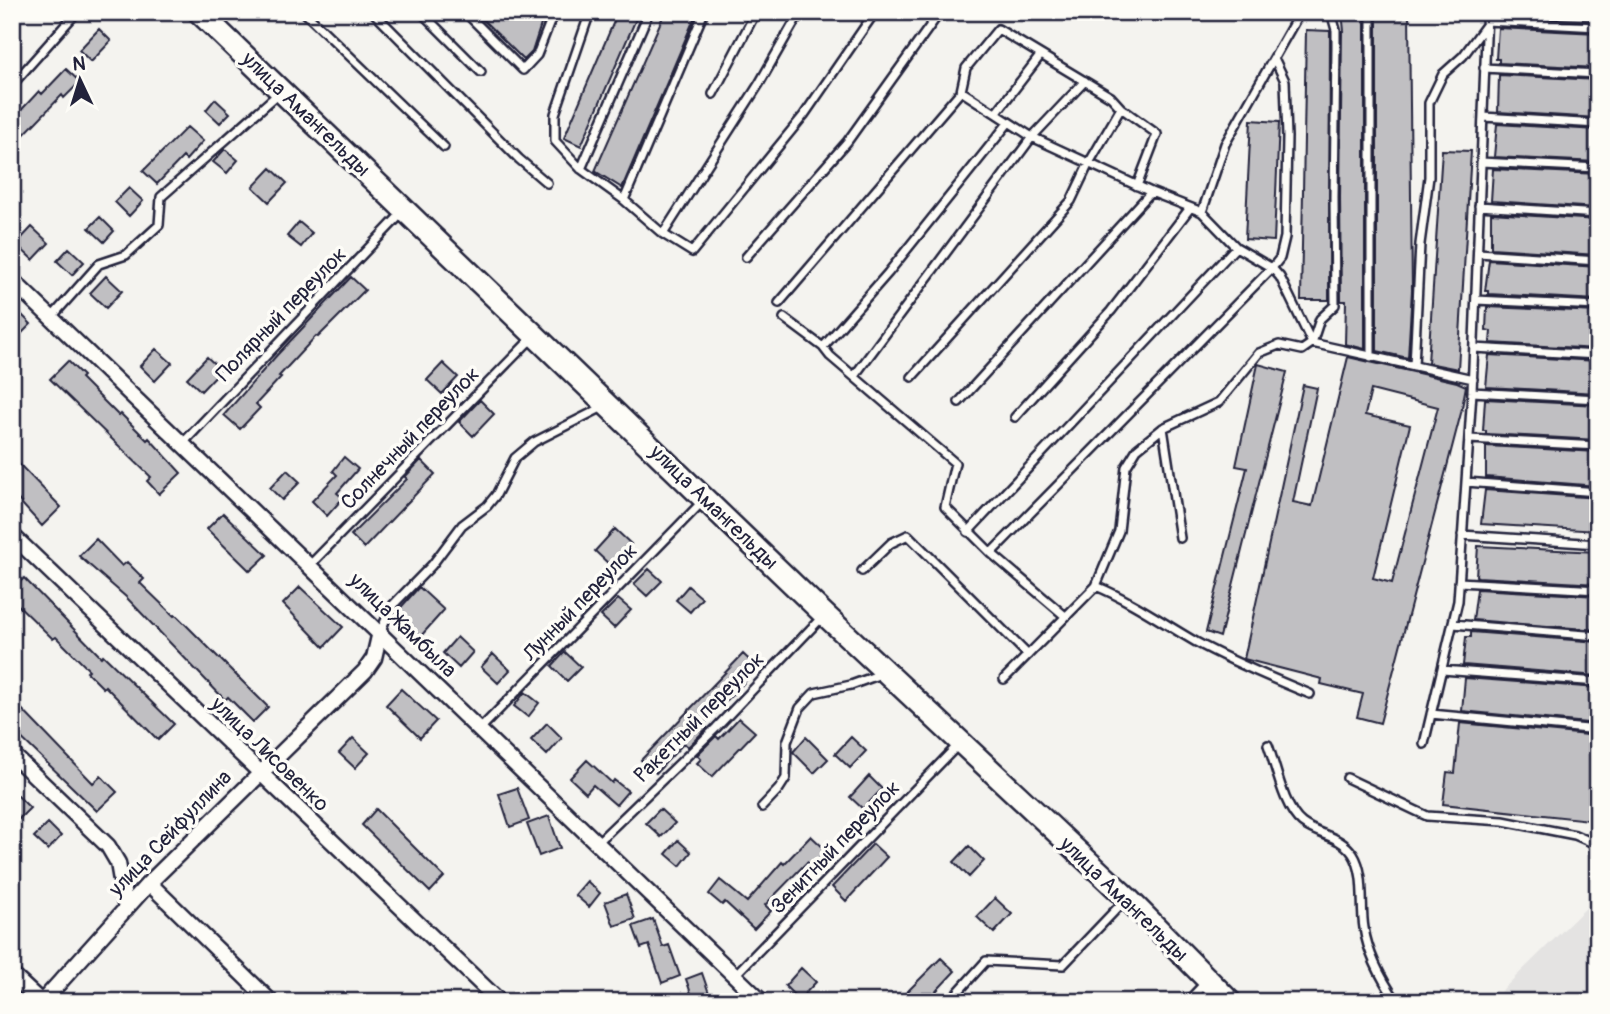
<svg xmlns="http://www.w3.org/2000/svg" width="1610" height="1014" font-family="Pangolin,sans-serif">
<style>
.built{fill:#e4e3e2}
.building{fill:#c0bfc2;stroke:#22223b;stroke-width:2;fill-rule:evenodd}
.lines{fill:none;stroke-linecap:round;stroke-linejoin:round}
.lane-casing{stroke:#22223b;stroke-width:12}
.street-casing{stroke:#22223b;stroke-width:19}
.secondary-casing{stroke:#22223b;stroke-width:26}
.lane{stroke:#fdfcf7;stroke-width:7}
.street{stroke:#fdfcf7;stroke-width:14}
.secondary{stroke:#fdfcf7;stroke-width:21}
.labels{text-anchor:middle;stroke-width:7;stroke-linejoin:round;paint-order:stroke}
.street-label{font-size:21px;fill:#22223b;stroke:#fdfcf7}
</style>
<rect width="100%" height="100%" fill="#f4f3ef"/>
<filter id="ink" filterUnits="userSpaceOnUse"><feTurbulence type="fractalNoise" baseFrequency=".0143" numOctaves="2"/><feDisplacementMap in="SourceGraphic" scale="14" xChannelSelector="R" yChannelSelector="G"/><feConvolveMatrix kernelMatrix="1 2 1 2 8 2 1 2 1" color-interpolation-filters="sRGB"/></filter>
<g filter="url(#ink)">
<path class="built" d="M1598 896V1002H1490Z"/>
<path class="building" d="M475 12H545L532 52 524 60Z
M618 12H639L581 146 564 138Z
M665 12H697L622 188 595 171Z
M1342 12H1365V349L1345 344 1346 301H1341L1340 197 1342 31H1344Z
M1377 12H1409L1412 290 1408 358 1377 351Z
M1500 12H1598V21L1499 16Z
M1498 28 1598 33V68L1499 63V59H1496Z
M99 29 111 41 91 62 79 50Z
M1306 30 1330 31 1329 300H1301Z
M66 69 80 82 64 98 62 95 12 147V120L39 91 42 94Z
M1499 75 1598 80V118L1498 112Z
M215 99 230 113 220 123 206 110Z
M1251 120 1279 122 1274 241 1245 239Z
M1497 124 1598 130V162L1494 157Z
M187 127 203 141 186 160 183 157 157 184 143 171Z
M225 149 238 160 227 173 213 162Z
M1442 150 1471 151 1458 369 1428 363Z
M271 168 287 183 269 202 253 187Z
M1493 169 1598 174V208L1491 201Z
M129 188 143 201 129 216 115 202Z
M1491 213 1598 220V255L1491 248Z
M100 217 114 231 104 242 89 228Z
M299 222 312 233 301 247 287 236Z
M32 227 49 243 33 260 16 244Z
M69 248 84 262 72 275 57 261Z
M1489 260 1598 267V300L1488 294V291H1485Z
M106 276 122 291 106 308 90 293Z
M351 277 365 290 318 337 316 336 279 376 281 377 256 404 260 408 240 429 224 415 277 355Z
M1487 307 1598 312V349L1490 343 1491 331 1486 330Z
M19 312 31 324 12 343V319Z
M156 349 172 363 155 381 140 366Z
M1489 355 1598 361V393L1486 387Z
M207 357 221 370 201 391 187 378Z
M1348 357 1457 382 1466 386 1461 413 1380 723 1357 717 1363 694 1321 684 1322 679 1244 659 1303 385 1317 388 1293 502 1312 506ZM1371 390 1438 407 1392 583 1373 578 1410 425 1365 415Z
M68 361 83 376 81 378 119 416 121 414 147 440 149 438 181 473 159 494 147 481 151 477 50 379Z
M443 363 458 377 442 394 427 380Z
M1258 364 1287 372 1220 637 1206 632 1247 468 1236 466Z
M1485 399 1598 405V440L1486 434V431H1483Z
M480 400 494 414 473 436 459 422Z
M1486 446 1598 452V486L1486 477Z
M344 457 358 469 337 493 343 498 327 516 312 501 337 475 333 471Z
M421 460 435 474 364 548 351 535 407 479 405 477Z
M19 464 61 507 42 526 12 493V470Z
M287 470 300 482 282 500 270 488Z
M1485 490 1598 498V531L1481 524Z
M223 513 267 555 250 571 207 529Z
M615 529 631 544 611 566 595 551Z
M96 539 122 566 127 562 144 579 140 583 174 616 176 615 268 707 253 722 228 697 225 700 126 597 79 556Z
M1478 546 1598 552V584L1478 577 1476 576Z
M649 569 662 581 647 596 634 584Z
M24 578 101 657 103 655 174 724 158 740 105 686 103 688 87 672 89 670 56 637 53 639 12 599V590Z
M688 586 702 598 690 612 676 600Z
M300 587 343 627 324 647 283 604Z
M419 587 444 610 420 637 395 614Z
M1477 589 1598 596V630L1473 620Z
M618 599 631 610 614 628 601 616Z
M1471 632 1598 642V676L1463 665 1466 637H1471Z
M457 637 473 652 459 668 443 653Z
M565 652 581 667 567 681 552 666Z
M493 654 510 670 498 683 481 667Z
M743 654 758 668 704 724 707 728 688 747 684 743 656 773 641 760Z
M1465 678 1598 688V724L1462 711Z
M401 689 436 721 420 738 386 705Z
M525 692 539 703 528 717 514 706Z
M12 699 93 783 101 776 117 792 97 811 12 729Z
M739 718 755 732 712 777 697 763 701 759 697 755 716 736 719 739Z
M547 723 562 738 547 755 531 740Z
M1460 723 1598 736V821L1443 804 1447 772 1455 773Z
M806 737 828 759 814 773 793 752Z
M851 737 866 751 850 768 835 754Z
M353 738 369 753 355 768 339 753Z
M587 760 612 783 614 780 628 791 616 805 593 785 586 793 570 778Z
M869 776 882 789 863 809 850 797Z
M517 788 529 820 510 827 499 794Z
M12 790 30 808 12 826Z
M376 809 444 877 430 892 362 825Z
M660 809 675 823 661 837 646 823Z
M549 816 560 848 539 856 527 824Z
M48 823 61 836 48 850 34 837Z
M811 836 827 851 812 866 807 862 765 905 771 911 754 929 725 902 722 905 709 894 720 880 747 902 782 862 784 864Z
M678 840 691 852 680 866 666 854Z
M873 844 887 857 846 901 832 887Z
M969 846 984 861 969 877 954 862Z
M587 881 600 893 589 907 575 895Z
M626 894 635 919 614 926 605 902Z
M995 898 1012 914 994 933 977 917Z
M653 919 663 947 669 945 680 976 662 983 649 945 641 948 633 926Z
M941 958 955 971 926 1002H897Z
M801 968 816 982 799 1000 785 986Z
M702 973 712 1002H694L686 979Z"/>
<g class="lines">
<g class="lane-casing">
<path id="lane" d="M304 12 444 147
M373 12 519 159 547 183
M421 12 481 72
M465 12 523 70 537 55 554 12
M590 12 555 114V141L581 169 624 200 663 234 692 252 804 115 875 12
M1486 21 1598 27
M1484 68 1598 74
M12 85 77 12
M961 91 966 68 998 29 1111 97 1121 108 1157 134 1137 186
M713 94 756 12
M996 113 1040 56
M1483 117 1598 124
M1481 162 1598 168
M581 169 649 12
M624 200 704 12
M1479 206 1598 214
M1202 212 1236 247 1272 268 1280 277 1312 343 1473 379
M663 234 759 84 800 12
M1478 253 1598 261
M746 257 847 142 940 12
M1476 300 1598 306
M779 303 961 91 1032 137 1151 192 1202 212 1225 144 1300 12
M51 318 99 264 126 255 159 225 161 197 278 94
M784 318 823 347 830 356 955 463 945 507 991 553 1065 616
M823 347 888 273 1009 122
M1474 348 1598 355
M1371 357V12
M1414 366 1420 244 1429 177V103L1443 74 1463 56 1486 25
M855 375 1032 137 1085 81
M912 377 1071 201 1089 163 1121 108
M1472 392 1598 399
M959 402 1151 192
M1015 417 1111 311 1190 208
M1163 428 1180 538
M1469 439 1598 446
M183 443 402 213
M1466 482 1598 492
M968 532 1236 247
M1462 535 1598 544
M991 553 1272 268 1280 258 1285 237 1287 137 1285 81 1274 58
M310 565 532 338
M862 571 891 543 908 535 1028 655
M1459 582 1598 590
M1096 586C1132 601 1163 623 1196 642 1233 662 1271 678 1310 694
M1453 624 1598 636
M380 632 392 606 432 565 462 525 487 506 496 495 515 458 534 442 605 406
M1442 670 1598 682
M1004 679 1096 586 1119 531 1126 467 1137 449 1163 428 1219 402 1259 353 1279 345 1302 350 1312 343 1320 319 1335 305 1334 197 1336 47V30L1331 12
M1431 714 1598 730
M480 729 702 502
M1424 744 1458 601 1472 392 1487 12
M1268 745C1276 767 1284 809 1302 823 1319 836 1340 835 1353 854 1366 874 1360 905 1364 928 1368 955 1382 980 1397 1002
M1347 778 1427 816 1503 821 1575 835 1598 845
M762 807 779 789 786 778 787 742 800 708 814 693 851 685 881 674
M597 843 716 728 824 615
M735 975 959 744
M949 1002 986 961 1063 965 1126 899
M1187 1002 1206 982"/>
</g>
<g class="street-casing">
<path id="street" d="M12 280 762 1002
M12 535 500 1002
M12 754 108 846 118 863 126 909
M149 883 271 1002
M12 975 41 1002
M42 1002 149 883 365 671 374 658 380 632"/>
</g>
<g class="secondary-casing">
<path id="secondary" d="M199 12 824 614 1127 898 1230 1002"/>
</g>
<use href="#lane" class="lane"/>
<use href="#street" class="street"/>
<use href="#secondary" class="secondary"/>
</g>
</g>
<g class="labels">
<g class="street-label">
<text transform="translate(306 114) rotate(44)" y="7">улица Амангельды</text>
<text transform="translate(281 314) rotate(-46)" y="7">Полярный переулок</text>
<text transform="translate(410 438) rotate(-46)" y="7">Солнечный переулок</text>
<text transform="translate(714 507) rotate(44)" y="7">улица Амангельды</text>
<text transform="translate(580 602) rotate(-46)" y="7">Лунный переулок</text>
<text transform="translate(403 625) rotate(44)" y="7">улица Жамбыла</text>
<text transform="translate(699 717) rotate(-45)" y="7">Ракетный переулок</text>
<text transform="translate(270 754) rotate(44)" y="7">улица Лисовенко</text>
<text transform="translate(170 833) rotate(-46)" y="7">улица Сейфуллина</text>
<text transform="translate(835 847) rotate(-46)" y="7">Зенитный переулок</text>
<text transform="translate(1124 899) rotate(44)" y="7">улица Амангельды</text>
</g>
</g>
<rect width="1610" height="1014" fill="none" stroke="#fdfcf7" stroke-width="42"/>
<rect x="21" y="21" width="1568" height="972" fill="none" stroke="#22223b" stroke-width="2.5" filter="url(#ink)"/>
<g transform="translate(80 80) rotate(356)" stroke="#fdfcf7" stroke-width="5" paint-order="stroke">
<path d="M0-5L12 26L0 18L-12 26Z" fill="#22223b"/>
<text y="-10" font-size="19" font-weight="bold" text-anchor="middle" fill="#22223b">N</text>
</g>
</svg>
